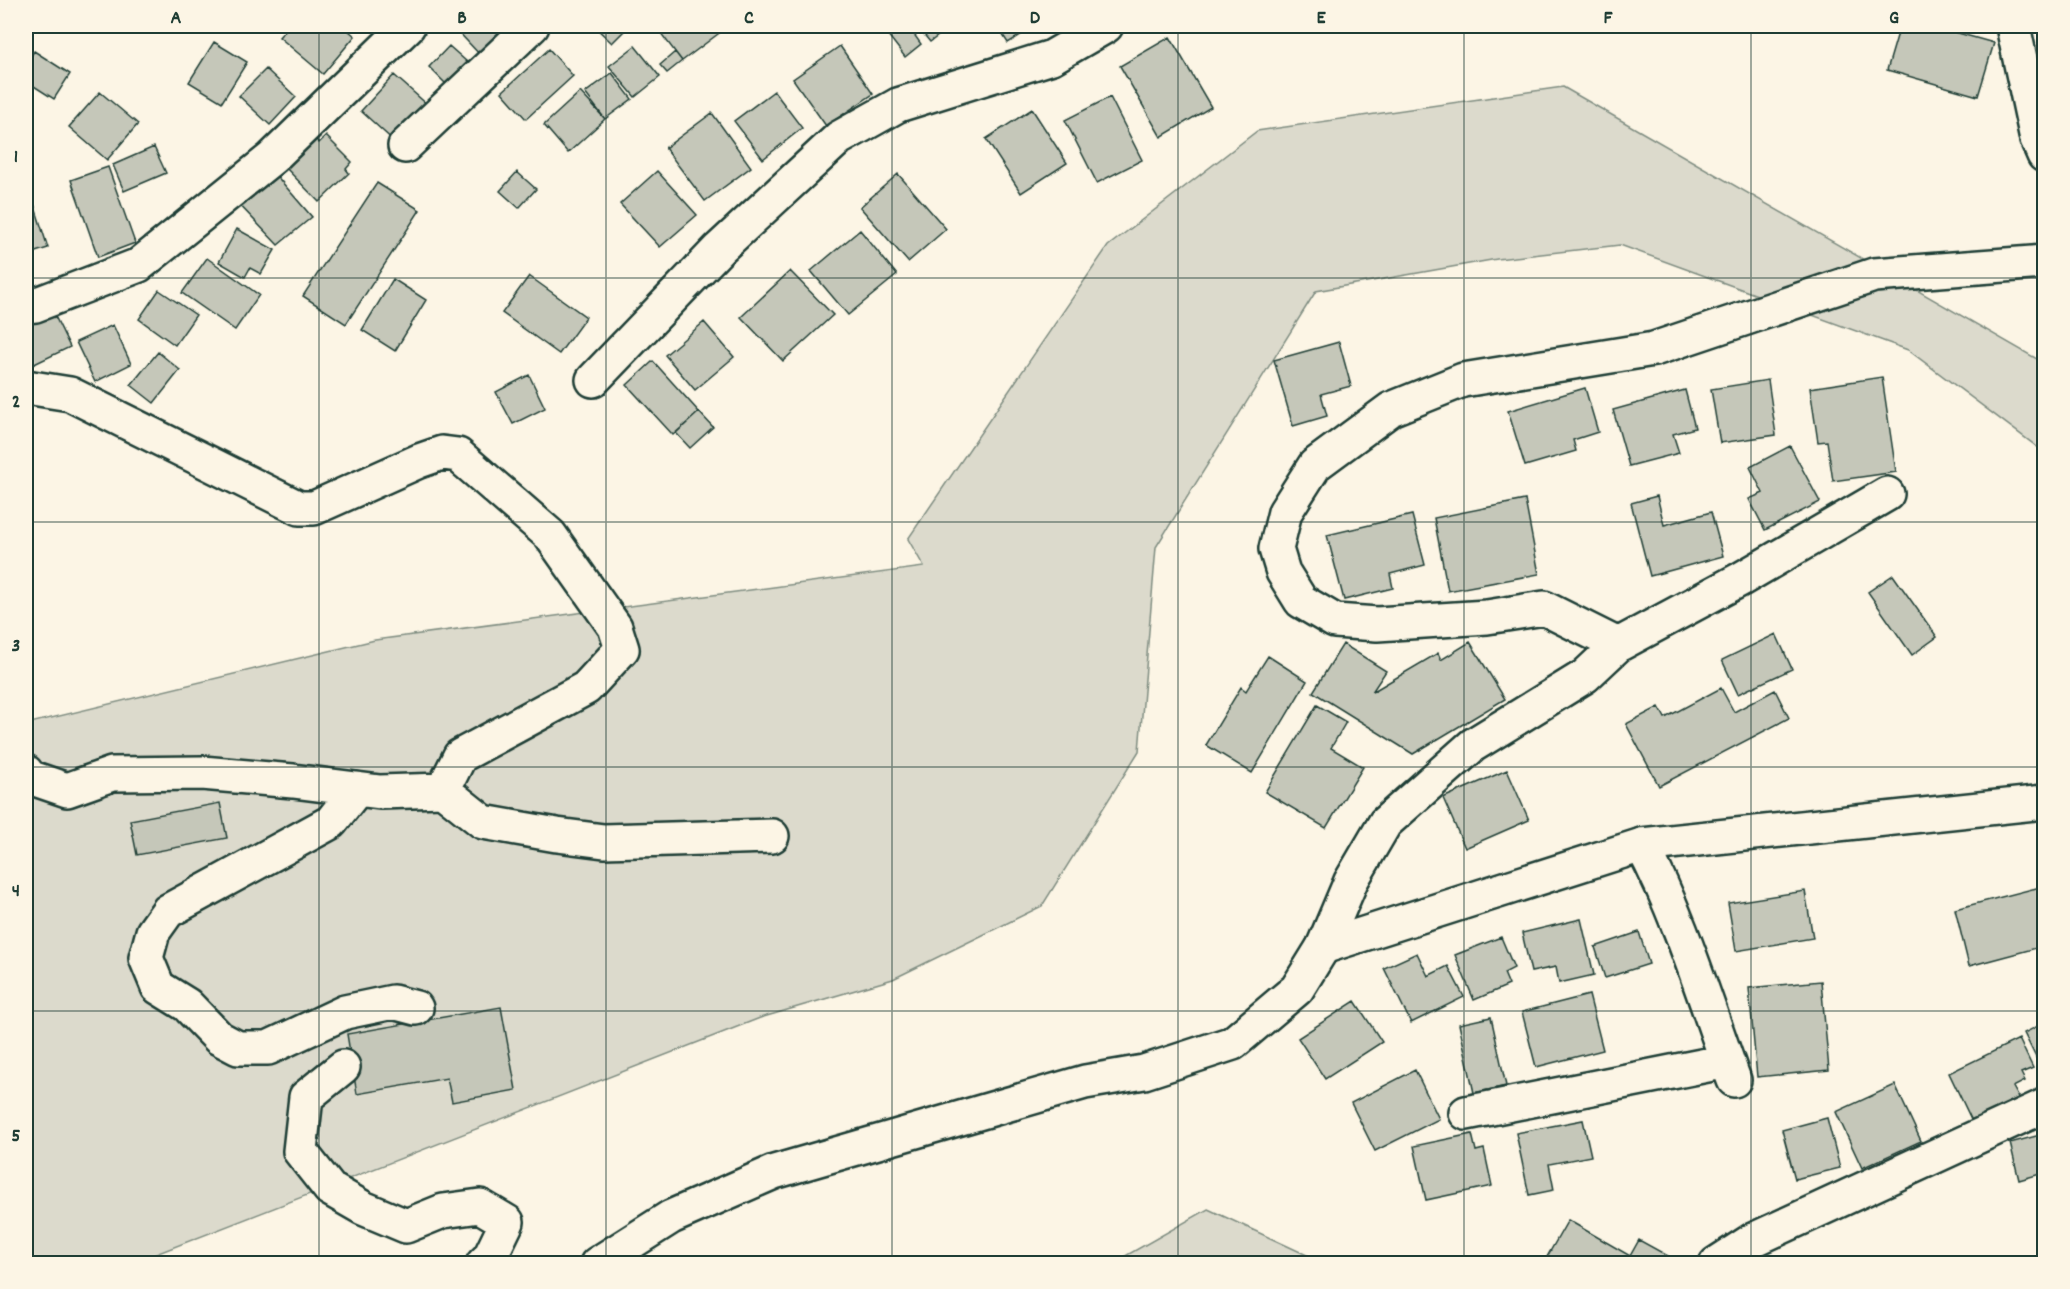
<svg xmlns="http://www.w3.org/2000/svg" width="2070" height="1289" font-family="Dekko,sans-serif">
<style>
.green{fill:#dcdacc;stroke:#7e8c80;stroke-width:1.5}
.building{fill:#c5c7b9;stroke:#1f3d34;stroke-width:1.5}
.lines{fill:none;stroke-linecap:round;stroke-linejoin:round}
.street-casing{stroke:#1f3d34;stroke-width:38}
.secondary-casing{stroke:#1f3d34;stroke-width:38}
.street{stroke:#fcf5e5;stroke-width:33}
.secondary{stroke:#fcf5e5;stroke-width:33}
.grid{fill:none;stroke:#1f3d34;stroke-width:1.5;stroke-opacity:0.55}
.neatline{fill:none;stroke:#1f3d34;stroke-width:2}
.grid-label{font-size:20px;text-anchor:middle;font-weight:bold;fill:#1f3d34}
</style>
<rect width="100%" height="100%" fill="#fcf5e5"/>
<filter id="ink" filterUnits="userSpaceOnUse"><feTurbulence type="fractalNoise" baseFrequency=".0167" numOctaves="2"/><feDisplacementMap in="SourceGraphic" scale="12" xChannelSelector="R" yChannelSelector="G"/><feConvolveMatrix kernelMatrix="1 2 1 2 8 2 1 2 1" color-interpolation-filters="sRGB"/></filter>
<g filter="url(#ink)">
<path class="green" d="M1563 87 2044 363V452L1908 350 1620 245 1497 259 1316 291 1156 547 1139 751 1042 906 893 979 760 1018 133 1263H26V724L375 640 924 567 908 539 1108 246 1257 131Z
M1208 1209 1324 1263H1113Z"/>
<path class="building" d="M289 26H343L355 36 323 74 279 37Z
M453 26H516L482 57Z
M594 26H629L612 43Z
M668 26H717L722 31 682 61 660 32Z
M881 26H908L921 44 905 57Z
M917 26H951L930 42Z
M997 26H1035L1008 43Z
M1900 26H1933L1994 43 1978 96 1887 70Z
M1170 37 1211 107 1161 137 1120 66Z
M214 42 247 62 222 102 189 82Z
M449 46 475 69 453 91 429 67Z
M635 46 660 77 635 97 609 66Z
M840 46 873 94 826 126 793 79Z
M549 49 573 76 526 119 502 92Z
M34 51 70 74 54 99 26 81V65Z
M675 52 682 61 667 73 660 65Z
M266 69 296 97 270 125 239 96Z
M612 73 632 99 605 119 585 93Z
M394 75 430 107 396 143 361 111Z
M774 91 802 128 763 159 734 121Z
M100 92 138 124 107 160 69 127Z
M580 92 605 119 568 153 544 125Z
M1110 97 1142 160 1097 183 1065 120Z
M1032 109 1067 163 1021 193 986 139Z
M712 113 751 167 705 201 665 148Z
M326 136 352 162 346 169 349 173 319 202 284 166 314 137 319 143Z
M154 147 166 173 124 191 113 165Z
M268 166 312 217 278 245 233 198Z
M108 167 135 243 98 257 71 180Z
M657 171 697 215 660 247 620 204Z
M517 172 536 189 519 208 500 191Z
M898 174 946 229 908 262 860 207Z
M377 183 420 210 346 324 303 296Z
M28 185 48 248 26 255V186Z
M237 229 275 250 261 274 250 268 245 277 219 262Z
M860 230 897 275 848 315 811 271Z
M207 258 259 295 235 330 182 293Z
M790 271 833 315 783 361 741 317Z
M529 276 586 317 559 354 502 313Z
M393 279 426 300 395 351 362 330Z
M159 290 196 315 175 345 139 319Z
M50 306 70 347 26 368V318Z
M704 322 734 357 695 390 665 355Z
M113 325 131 364 95 382 76 342Z
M1339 342 1351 386 1321 394 1327 416 1293 426 1274 360Z
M158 352 180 370 154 403 131 385Z
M653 361 699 412 673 435 627 385Z
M529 375 545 408 513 424 496 392Z
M1882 377 1896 472 1833 481 1827 441 1818 442 1810 388Z
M1768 380 1776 435 1720 443 1711 389Z
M1585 388 1598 432 1573 440 1576 451 1525 466 1508 411Z
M1685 390 1695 428 1673 434 1679 453 1629 466 1613 410Z
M699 412 713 427 690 448 676 433Z
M1790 446 1820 502 1765 530 1749 499 1763 493 1750 467Z
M1657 496 1664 525 1711 512 1723 556 1650 576 1631 503Z
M1525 500 1539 574 1448 591 1434 518Z
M1412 515 1425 565 1390 574 1393 588 1344 600 1327 535Z
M1893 575 1937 637 1912 655 1868 592Z
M1776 634 1792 669 1738 694 1722 660Z
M1470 642 1505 699 1413 754 1313 692 1343 644 1386 671 1372 692 1438 653 1441 660Z
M1268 656 1307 681 1252 773 1206 745 1241 687 1246 691Z
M1721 688 1734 712 1775 690 1789 718 1659 786 1626 724 1659 707 1665 718Z
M1317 705 1346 722 1331 748 1363 767 1326 828 1265 792Z
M1507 770 1529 820 1465 848 1443 798Z
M220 803 227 838 137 855 130 820Z
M2044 886V946L1969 966 1955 909Z
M1805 891 1813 938 1736 951 1728 903Z
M1581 919 1594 975 1559 983 1556 967 1531 972 1522 933Z
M1639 932 1649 964 1605 978 1595 947Z
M1501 937 1514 968 1504 973 1509 985 1474 1000 1455 955Z
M1417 953 1428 976 1448 966 1464 997 1411 1023 1384 968Z
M1821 981 1829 1070 1757 1077 1749 988Z
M1589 995 1603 1050 1536 1067 1522 1012Z
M1355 1001 1382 1042 1325 1079 1298 1038Z
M501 1007 516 1090 452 1102 447 1078 357 1094 347 1034Z
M1491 1017 1506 1086 1474 1093 1459 1024Z
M2044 1023V1074L2024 1033Z
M2019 1039 2033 1068 2021 1073 2025 1081 2013 1087 2019 1098 1972 1121 1949 1073Z
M1415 1070 1439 1119 1375 1151 1351 1103Z
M1895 1085 1921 1141 1862 1168 1836 1112Z
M1827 1118 1840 1168 1795 1179 1782 1130Z
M1583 1120 1591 1156 1549 1164 1554 1190 1529 1195 1516 1133Z
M1472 1134 1476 1151 1484 1149 1492 1186 1426 1200 1414 1146Z
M2044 1134V1173L2019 1180 2010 1143Z
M1568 1220 1630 1256 1639 1240 1679 1262 1543 1264Z"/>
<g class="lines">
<g class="street-casing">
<path id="street" d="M2013 26 2037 139 2044 155
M405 146 532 26
M26 306 35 305 139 265 272 158 408 26
M593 380 719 249 839 138 898 105 1052 57 1106 26
M26 387 70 394 299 508H314L419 461 442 453 458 455 550 535 615 627 622 649 586 688 460 756 443 790 483 822 557 835 604 841 772 836
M1618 645 1544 608 1487 617 1377 624 1335 621 1301 601 1283 572 1276 549 1285 512 1315 465 1391 409 1463 380 1654 349 1874 275 2044 262
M26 772 29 777 67 790 112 774 202 773 293 781 380 792 443 790
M357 789 331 822 168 911 153 932 146 958 158 987 187 1005 219 1038 238 1048H268L345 1012 393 1002 416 1008
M1642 845C1681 919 1705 1001 1734 1080
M343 1067 306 1097 300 1151 330 1189 363 1208 406 1226 443 1211 480 1206 507 1222 490 1257 483 1264
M1466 1113 1727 1061
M597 1264 671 1217 774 1172 1085 1082 1144 1072 1233 1043 1297 989 1323 947 1351 881 1385 823 1473 745 1585 676 1618 645 1741 579 1887 494
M1716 1264 1753 1240 2044 1106"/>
</g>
<g class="secondary-casing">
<path id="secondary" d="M1323 947 1642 845 2044 802"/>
</g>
<use href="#street" class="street"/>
<use href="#secondary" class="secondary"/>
</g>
</g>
<path class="grid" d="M319 26V1264M606 26V1264M892 26V1264M1178 26V1264M1464 26V1264M1751 26V1264M26 278H2044M26 522H2044M26 767H2044M26 1011H2044"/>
<rect width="2070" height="1289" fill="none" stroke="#fcf5e5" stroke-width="66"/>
<rect x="33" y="33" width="2004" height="1223" class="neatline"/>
<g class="grid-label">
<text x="176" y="23">A</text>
<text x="462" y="23">B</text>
<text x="749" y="23">C</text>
<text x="1035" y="23">D</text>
<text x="1321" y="23">E</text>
<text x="1608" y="23">F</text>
<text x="1894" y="23">G</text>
<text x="16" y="162">1</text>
<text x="16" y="407">2</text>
<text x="16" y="651">3</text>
<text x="16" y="896">4</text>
<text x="16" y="1141">5</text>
</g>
</svg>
